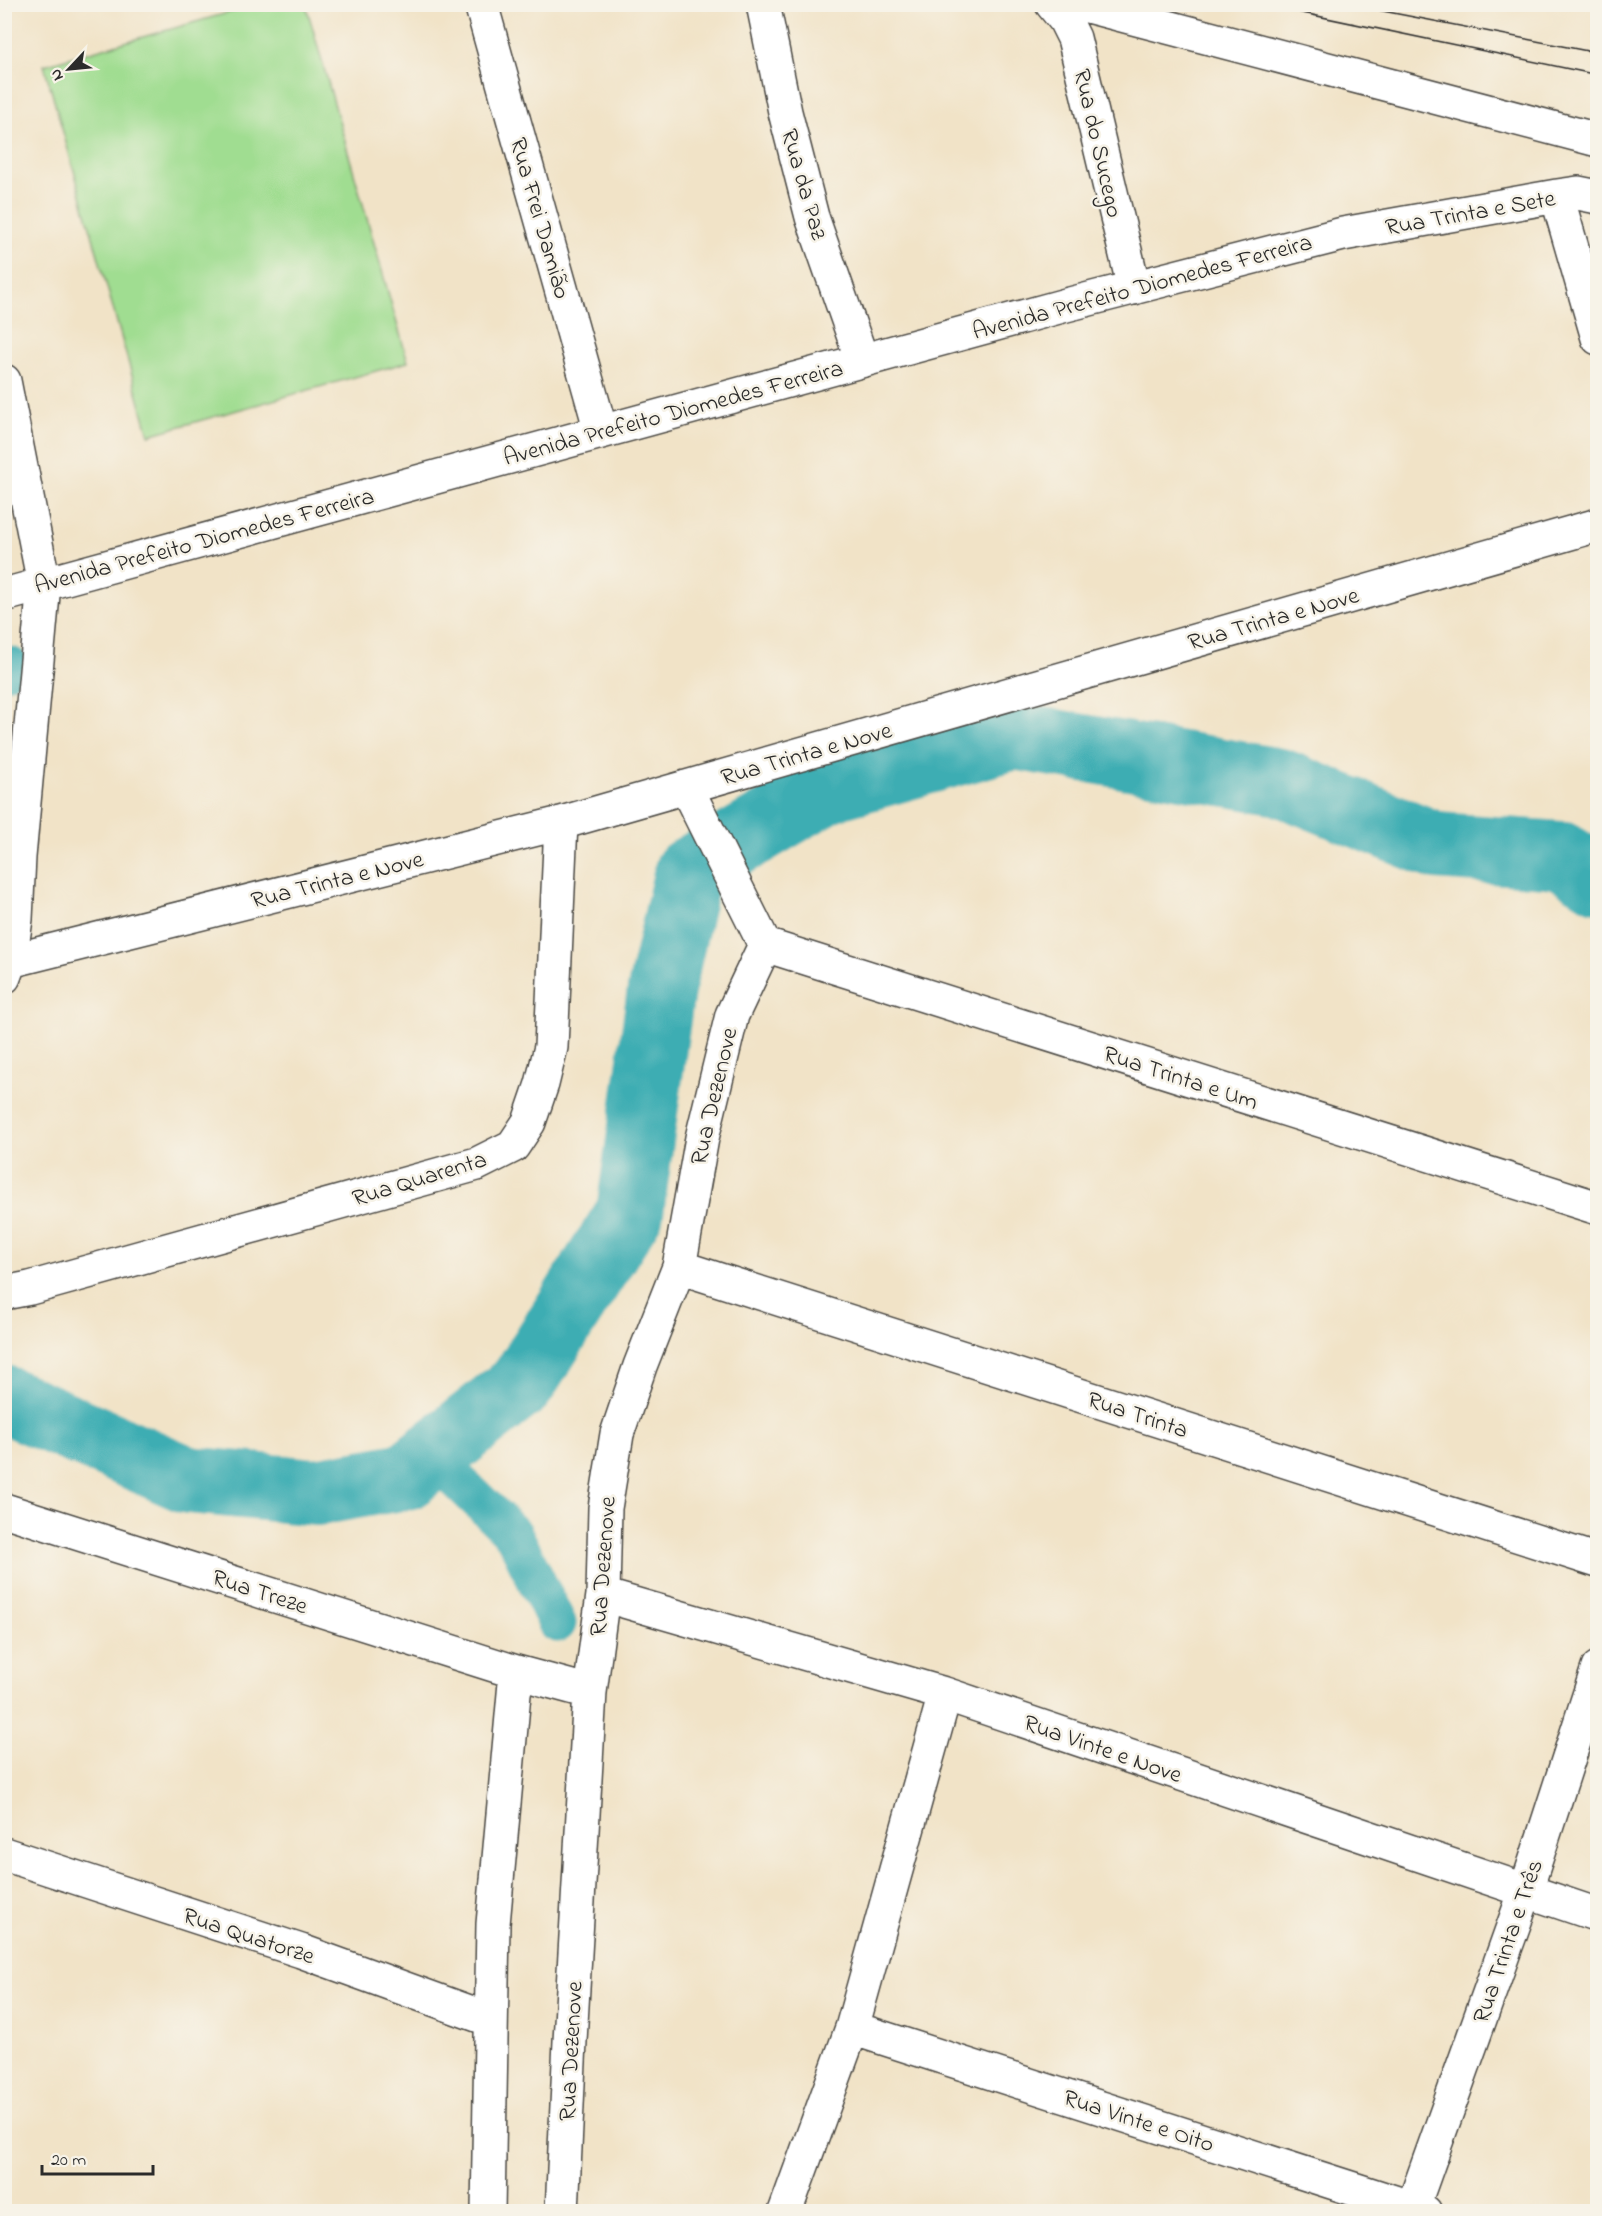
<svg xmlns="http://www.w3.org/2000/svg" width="1602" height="2216" font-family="'Indie Flower',sans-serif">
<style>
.green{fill:#a0dd91;stroke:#66845e;stroke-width:1.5}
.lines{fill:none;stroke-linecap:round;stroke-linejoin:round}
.canal{stroke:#3cadb3;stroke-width:39}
.river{stroke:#3cadb3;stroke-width:68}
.minor-casing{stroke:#494742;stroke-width:36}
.minor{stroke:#fff;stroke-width:33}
.tram{stroke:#2b2b2b;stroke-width:1.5}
.labels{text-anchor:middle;stroke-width:5;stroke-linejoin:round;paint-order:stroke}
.street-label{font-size:24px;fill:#2b2b2b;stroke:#f7f3e8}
</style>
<rect width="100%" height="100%" fill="#f7f3e8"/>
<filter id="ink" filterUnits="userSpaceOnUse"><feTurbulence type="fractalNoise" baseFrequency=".0167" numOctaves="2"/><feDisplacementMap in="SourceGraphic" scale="12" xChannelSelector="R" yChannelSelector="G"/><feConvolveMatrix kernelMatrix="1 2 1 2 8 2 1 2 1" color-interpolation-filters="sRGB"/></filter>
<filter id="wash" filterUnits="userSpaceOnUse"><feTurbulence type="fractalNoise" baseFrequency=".008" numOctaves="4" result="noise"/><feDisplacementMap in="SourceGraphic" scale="24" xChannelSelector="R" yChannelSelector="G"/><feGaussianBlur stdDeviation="1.35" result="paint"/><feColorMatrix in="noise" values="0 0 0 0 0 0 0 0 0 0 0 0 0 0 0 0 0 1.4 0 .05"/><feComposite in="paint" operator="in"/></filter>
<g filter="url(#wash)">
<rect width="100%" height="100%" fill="#f1e3c7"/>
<path class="green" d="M259 4 306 5 408 362 149 435 44 65Z"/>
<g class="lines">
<path class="canal" d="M4 670 10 666
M432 1456 514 1535 557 1623"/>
<path class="river" d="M4 1399 188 1480 316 1492 406 1476 522 1384 630 1212 661 990 688 871 829 788 1014 736 1280 782 1437 846 1561 855 1598 878"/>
</g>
</g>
<g filter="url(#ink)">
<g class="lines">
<g class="minor-casing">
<path id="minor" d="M481 4 601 431
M763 4 785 112 812 217 862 360
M1052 4 1065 20 1074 38 1134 288
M1080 4 1598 140
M1557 196 1598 338
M4 381 44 584 19 857 16 919 10 961 4 977
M4 595 1066 305 1343 234 1557 196 1578 193 1598 197
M686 787 765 945
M765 945 1598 1208
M10 961 561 823 1598 525
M679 1267 1598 1561
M4 1293 30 1288 477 1164 513 1146 529 1122 542 1084 551 1047 561 823
M4 1510 516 1672
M603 1595 945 1694 1598 1915
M4 1854 301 1951 491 2020
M852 2028 1425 2212
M488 2212 493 1924 516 1672 590 1692
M562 2212 570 2041 590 1692 603 1595 605 1508 617 1434 640 1366 679 1267 702 1138 732 1015 765 945
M785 2212 852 2028 945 1694
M1411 2212 1525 1893 1598 1668"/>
</g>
<use href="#minor" class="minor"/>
<path class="tram" d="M1260 4 1598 75
M1347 4 1598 53"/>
</g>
</g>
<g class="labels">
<g class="street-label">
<text transform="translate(1099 143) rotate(77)" y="8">Rua do Sucego</text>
<text transform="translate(805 184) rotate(74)" y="8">Rua da Paz</text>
<text transform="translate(1470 212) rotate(-10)" y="8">Rua Trinta e Sete</text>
<text transform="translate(541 218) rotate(74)" y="8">Rua Frei Damião</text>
<text transform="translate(1142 286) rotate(-15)" y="8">Avenida Prefeito Diomedes Ferreira</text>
<text transform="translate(673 412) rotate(-15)" y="8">Avenida Prefeito Diomedes Ferreira</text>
<text transform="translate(204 540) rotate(-15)" y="8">Avenida Prefeito Diomedes Ferreira</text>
<text transform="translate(1273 618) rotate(-16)" y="8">Rua Trinta e Nove</text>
<text transform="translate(806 753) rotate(-16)" y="8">Rua Trinta e Nove</text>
<text transform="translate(337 879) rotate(-14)" y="8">Rua Trinta e Nove</text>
<text transform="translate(1181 1077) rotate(18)" y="8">Rua Trinta e Um</text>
<text transform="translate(713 1096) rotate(-77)" y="8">Rua Dezenove</text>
<text transform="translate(419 1178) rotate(-17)" y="8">Rua Quarenta</text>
<text transform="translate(1138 1414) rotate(18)" y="8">Rua Trinta</text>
<text transform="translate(602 1566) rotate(-86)" y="8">Rua Dezenove</text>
<text transform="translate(260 1591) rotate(18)" y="8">Rua Treze</text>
<text transform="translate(1103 1748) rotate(19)" y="8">Rua Vinte e Nove</text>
<text transform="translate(249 1935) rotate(18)" y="8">Rua Quatorze</text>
<text transform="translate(1507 1941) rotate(-71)" y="8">Rua Trinta e Três</text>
<text transform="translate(570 2051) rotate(-87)" y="8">Rua Dezenove</text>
<text transform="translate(1139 2120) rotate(18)" y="8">Rua Vinte e Oito</text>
</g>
</g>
<rect width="1602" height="2216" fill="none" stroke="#f7f3e8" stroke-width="24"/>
<g transform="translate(69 69) rotate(244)" stroke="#f7f3e8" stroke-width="4.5" paint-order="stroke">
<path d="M0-4.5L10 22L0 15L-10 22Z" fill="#2b2b2b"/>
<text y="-9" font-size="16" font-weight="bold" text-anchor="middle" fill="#2b2b2b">N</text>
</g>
<path d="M42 2165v9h111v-9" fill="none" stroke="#2b2b2b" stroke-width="3"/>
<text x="51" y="2165" font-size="18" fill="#2b2b2b" stroke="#f7f3e8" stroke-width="4.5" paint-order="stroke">20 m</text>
</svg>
